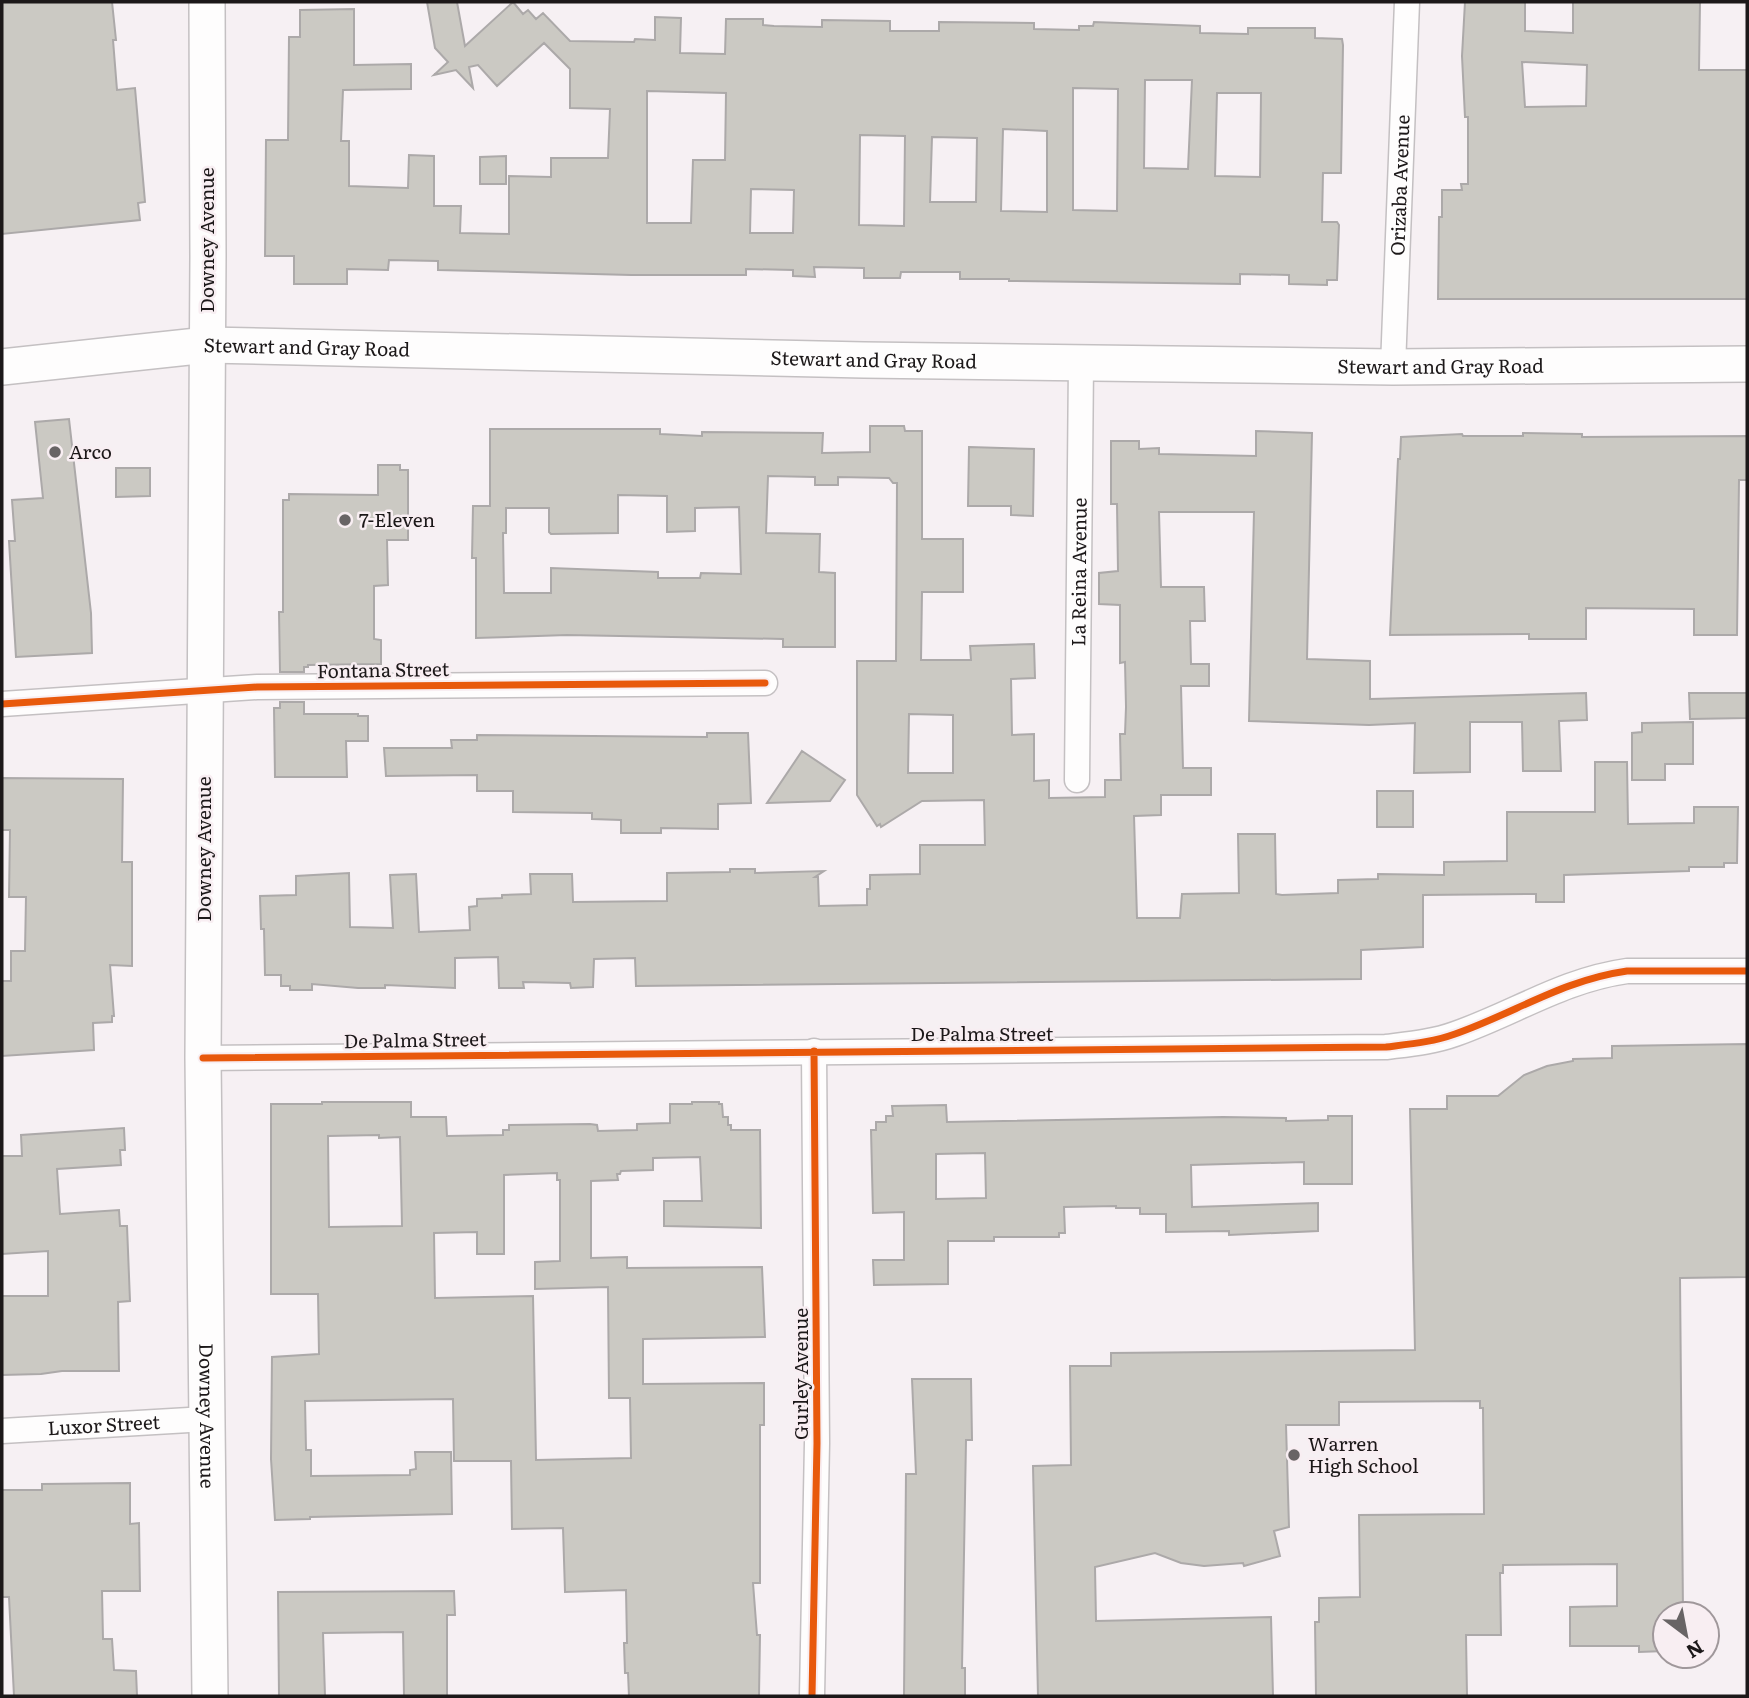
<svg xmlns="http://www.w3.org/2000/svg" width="1749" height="1698" font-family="Literata,serif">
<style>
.building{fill:#cbc9c3;stroke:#aca9a9;stroke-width:2;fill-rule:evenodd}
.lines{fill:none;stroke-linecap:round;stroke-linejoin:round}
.minor-casing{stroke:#c4c0c2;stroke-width:27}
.secondary-casing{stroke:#c4c0c2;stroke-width:38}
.minor{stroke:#fefdfd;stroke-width:24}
.secondary{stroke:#fefdfd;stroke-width:35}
.cycleway-casing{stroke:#f8eef2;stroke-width:11}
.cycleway{stroke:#e8590c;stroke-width:7}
.poi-dot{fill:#686465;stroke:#f8eef2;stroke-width:2.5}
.labels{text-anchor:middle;stroke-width:5;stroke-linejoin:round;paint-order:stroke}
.street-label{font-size:19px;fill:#1c1819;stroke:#f8eef2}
.poi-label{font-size:19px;fill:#1c1819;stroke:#f8eef2;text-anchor:start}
</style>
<rect width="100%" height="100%" fill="#f6f0f3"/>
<path class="building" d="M2 2H112L116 40H113L117 90 135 88 145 202 138 203 140 220 2 234Z
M427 2H457L465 46 513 2 523 14 528 10 536 19 543 13 570 41 634 42 635 39 655 40V17L681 18 680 53 725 54 726 19H763V25L774 26 822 27V20L890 21V31H939V22L1034 23V29L1079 30V26H1093L1094 22 1200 26V33L1248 34V28H1315V38L1342 39 1343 45 1341 173H1323L1322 222H1337L1339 225 1337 280H1327V285L1289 284V275L1240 274V284L1009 281V279H960V272H901L900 278H864V268L814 267 815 277 793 276V270L746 269V275H631L438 270V261L389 260 388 270 347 269V284H294V256H265L266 140H288L289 37H300V10L354 9V65L411 64V89L343 90 341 141H349V186L408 188 409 155 434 156V206H461L460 233 509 234V176L551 177V158H608L610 109 570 108V69L544 43 497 86 478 65 469 67 473 88 456 70 434 75 448 62 435 48ZM1145 80H1192L1188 169 1144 168ZM1073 88 1118 89 1117 211 1073 210ZM647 91 726 93 725 160H693L691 223H647ZM1217 93H1261L1260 177 1215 176ZM1003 129 1047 131V212L1001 211ZM860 135 905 136 904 226 859 225ZM932 137 977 138 976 202H930ZM751 189 794 190 793 233H750Z
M1465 2H1525V31L1573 33V2H1700L1699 70H1747V299H1438L1439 217H1442V190H1462L1461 184H1468V117H1465L1462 56ZM1522 62 1587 65 1586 106 1525 107Z
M506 156V184H480V157Z
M69 419 91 613 92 653 16 657 9 541H15L12 500 43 498 35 422Z
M870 426H904L905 431H922V539H963V592H922L921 660H971L970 646 1034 644 1035 678 1011 679 1012 735 1034 734V781L1049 780V798L1105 797V780H1121L1120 734H1125L1126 707 1125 662 1120 663V605L1099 604V573L1118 571 1117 504H1111V441H1139V449L1159 448V454L1256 456V431L1312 433 1307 659 1370 661V699L1586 693 1587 720 1559 721 1561 771H1523L1522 722H1470V772L1414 773 1415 723 1369 725 1249 721 1254 512H1159L1161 587H1204L1205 621H1190L1191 664H1209V686H1181L1183 768H1211V795H1161V815L1134 816 1137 918H1180L1182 894 1239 893 1238 834H1275L1276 894 1282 895 1338 893V880L1378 879V874L1444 875V862L1507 861V812H1595V762H1627L1628 824 1694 823V807H1738L1737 863H1724V867H1689V871L1564 875V902H1536V894L1423 895V947L1361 950V979L636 986 635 958 594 959 593 987 571 988 570 983 523 982 524 988H499L498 957 455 958V988L385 985V988H358L312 984V990H290V986H281V975H265L264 929H261L260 896 296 895V876L349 873 350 927 393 928 390 875 416 874 419 932 470 930 469 907 477 906V899L502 898V895L531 894 530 874H572L573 902 667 901V873L730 872V869H755V873L824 871 815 877H818L819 906 867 905V889H870V875L920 874V845H985L984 800 922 801 881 827 880 824 877 826 857 795V661H896L897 483H893L889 478 838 477V485H815V477L768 476 766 533 820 534 819 572 835 573V647H783V639L567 635 476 638V558H472L473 506H490V429H660V434L702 436V432L823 433 822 453 870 452ZM618 495 667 496V532L695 531V508L739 507 741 574 701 573 700 578H658V572L551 568V593H504L503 533H506V508H549V532L551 534 618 533ZM909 714 953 715V773H908Z
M1523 433 1582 434V437L1747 436V480H1739L1737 635H1694V609L1586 608V639H1529V634L1390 635 1398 459H1400L1401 437 1462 434 1463 436H1523Z
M969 447 1034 449 1033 516 1011 515V506H968Z
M378 465H400V470H408V540H387L388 585 374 586V639L381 640V664L308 665V667H304V672H280L279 612H283V500H289V494L378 495Z
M116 468H150V496L116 497Z
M1689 693H1747V718L1690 719Z
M280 702H304V714H358V716H368V741H346L347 777H275L274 708H280Z
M1693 722V764H1665V780H1632V733L1642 732V723Z
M707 733H748L751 803 718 804V829L661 828V833H621V820L592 819V813L513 812V791H477V775L386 776 384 748H452L451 740H477V735L707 737Z
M802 751 845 780 830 801 767 803Z
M2 778 123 779 122 862H132V966L110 965 114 1016H112V1022L93 1023 94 1050 2 1056V981H11V951H25L26 897H9L10 830H2Z
M1377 791H1413V827H1377Z
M1747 1044V1277L1680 1278 1683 1614H1665V1651L1639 1652V1646H1570V1607L1617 1606V1564L1503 1565V1573H1500L1501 1635H1466L1467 1696H1316L1315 1622H1319V1598L1360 1597 1359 1515 1484 1514 1483 1408H1480V1401L1339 1402V1425H1286L1289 1527 1274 1531 1280 1556 1244 1566 1243 1563 1204 1566 1181 1563 1155 1553 1095 1567 1096 1621 1271 1617 1273 1696H1038L1033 1466 1071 1465 1070 1366H1111V1353L1415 1350 1410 1109H1447V1096H1498L1524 1075 1547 1066 1573 1061V1059L1612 1058V1046Z
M322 1102H411V1117H446L447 1136 503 1135V1130H509V1125L590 1124 597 1125 598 1131 637 1130V1124L670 1123V1104H692V1102H719V1104H722L723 1117H728V1125H731V1130H760L761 1228 664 1226V1201H702L700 1157 653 1158V1170L621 1171 620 1174H617L618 1180 591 1181V1258L627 1257V1268L762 1267 765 1337 643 1339V1384L764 1383V1425H760V1583H753L757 1635H760L759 1696H629L628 1673H625L624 1643H627L626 1590 565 1592 563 1528 512 1529 511 1461H454L453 1399 305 1401 306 1450H311V1476L410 1475V1470L416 1469 415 1452H451L452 1514 310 1517V1519L275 1520 271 1459 272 1357 319 1354 318 1294H271V1104H322ZM379 1135V1138L400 1137 402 1226 329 1227 328 1136ZM557 1173V1180H560V1261L535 1262V1289L608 1287 609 1398H630L631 1458 536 1460 533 1296 435 1298 434 1233 477 1232V1254H504V1175Z
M946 1105 947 1122 1223 1117 1286 1118V1121L1328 1120V1116H1352V1184H1304V1162L1191 1165 1192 1207 1318 1203V1231L1229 1235V1231L1166 1232V1214H1140V1208H1116V1206L1064 1207 1065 1233H1059V1237H994V1241H948V1284L874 1285 873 1260H904V1212L873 1213 871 1130H876V1122H886V1116H893L892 1106ZM985 1153 986 1198 936 1199V1154Z
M124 1128 125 1150H120L121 1165 57 1169 60 1214 119 1210 120 1226H127L130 1301 118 1302 119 1371H62L41 1374 2 1375V1296H48V1251L2 1254V1156H22L21 1135Z
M912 1379H971L972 1440H966L962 1668H965V1696H904L906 1474H916Z
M130 1483V1524L139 1523 140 1591H102L103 1639H112L114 1670 136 1671 137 1696H14L9 1597H2V1490H42V1484Z
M454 1591 455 1615H447V1696H404L403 1632 323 1633 325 1696H279L278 1592Z"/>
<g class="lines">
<g class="minor-casing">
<g id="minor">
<path id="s1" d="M1393 367 1407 2"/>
<path d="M2 704 257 687 765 683"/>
<path id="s2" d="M1077 780 1081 363"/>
<path d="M203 1058 1386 1047C1410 1044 1433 1042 1455 1034 1515 1013 1563 980 1627 971H1747"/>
<path id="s3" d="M2 1431 206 1419"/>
<path d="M812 1696 817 1443 814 1051"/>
</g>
</g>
<g class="secondary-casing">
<g id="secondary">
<path id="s4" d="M207 2 208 256 203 1058 210 1696"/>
<path id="s5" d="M2 367 207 345 864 360 1249 365 1393 367 1747 364"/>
</g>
</g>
<use href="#minor" class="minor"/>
<use href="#secondary" class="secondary"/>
<g class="cycleway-casing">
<path id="cycleway" d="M2 704 257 687 765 683
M203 1058 1386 1047C1410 1044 1433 1042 1455 1034 1515 1013 1563 980 1627 971H1747
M812 1696 817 1443 814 1051"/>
</g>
<use href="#cycleway" class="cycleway"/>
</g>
<g class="poi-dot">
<circle cx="55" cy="452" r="7"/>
<circle cx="345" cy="520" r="7"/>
<circle cx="1294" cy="1455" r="7"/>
</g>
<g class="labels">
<g class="street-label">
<text dy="7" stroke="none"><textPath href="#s1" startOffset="182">Orizaba Avenue</textPath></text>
<text transform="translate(207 240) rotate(-90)" y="7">Downey Avenue</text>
<text dy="7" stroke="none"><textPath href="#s5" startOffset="306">Stewart and Gray Road</textPath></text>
<text dy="7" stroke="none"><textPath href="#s5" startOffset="873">Stewart and Gray Road</textPath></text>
<text dy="7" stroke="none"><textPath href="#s5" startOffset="1440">Stewart and Gray Road</textPath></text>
<text dy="7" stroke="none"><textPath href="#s2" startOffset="208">La Reina Avenue</textPath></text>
<text transform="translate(383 670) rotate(-1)" y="7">Fontana Street</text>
<text transform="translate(204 849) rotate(-90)" y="7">Downey Avenue</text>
<text x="982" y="1041">De Palma Street</text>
<text transform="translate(415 1040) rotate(-1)" y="7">De Palma Street</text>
<text transform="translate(801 1374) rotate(-90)" y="7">Gurley Avenue</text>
<text dy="7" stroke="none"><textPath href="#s4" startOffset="1414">Downey Avenue</textPath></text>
<text dy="7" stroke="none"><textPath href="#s3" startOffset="102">Luxor Street</textPath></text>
</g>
<g class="poi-label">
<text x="69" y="459">Arco</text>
<text x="359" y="527">7-Eleven</text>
<text x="1308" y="1451">Warren<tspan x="1308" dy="22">High School</tspan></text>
</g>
</g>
<rect width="1749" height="1698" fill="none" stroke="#1c1819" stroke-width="7"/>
<g transform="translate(1686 1635) rotate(148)"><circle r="33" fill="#f8eef2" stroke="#a0989b" stroke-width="2"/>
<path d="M0-5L12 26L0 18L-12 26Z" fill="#686465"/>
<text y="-10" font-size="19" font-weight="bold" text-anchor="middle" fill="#1c1819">N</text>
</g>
</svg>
